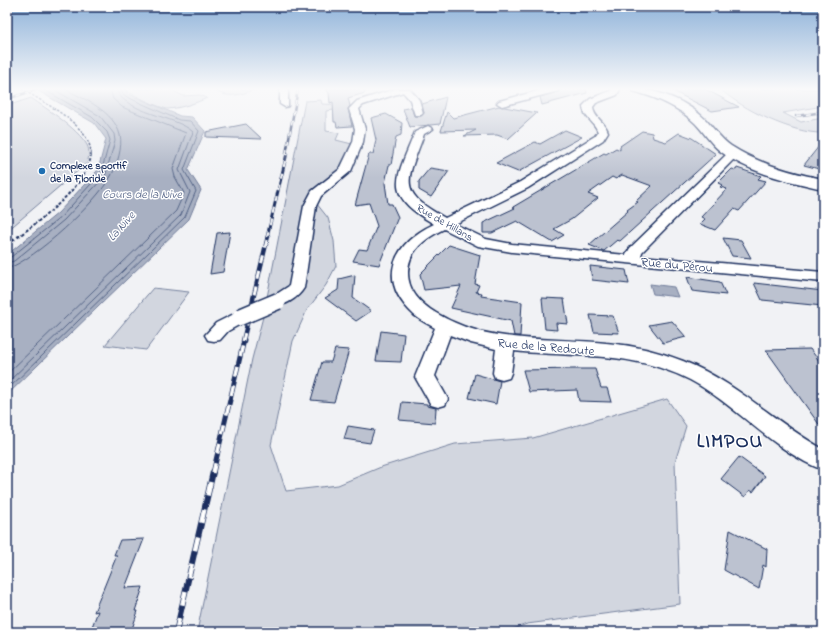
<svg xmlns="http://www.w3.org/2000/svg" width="830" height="639" font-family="'Indie Flower',sans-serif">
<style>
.green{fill:#d2d6df;stroke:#76829e}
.water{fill:#a8b0c2;stroke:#707c9a}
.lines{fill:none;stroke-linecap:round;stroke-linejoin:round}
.shore{stroke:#536386;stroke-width:1}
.building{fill:#bcc2d0;stroke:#1b2f5e}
.minor-casing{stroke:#1b2f5e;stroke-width:3}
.major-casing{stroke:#1b2f5e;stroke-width:3}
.path-far2{stroke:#1b2f5e;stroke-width:1.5;stroke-dasharray:2.5 1.5;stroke-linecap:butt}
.path-far1{stroke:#1b2f5e;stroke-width:2;stroke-dasharray:3 2;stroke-linecap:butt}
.path{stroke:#1b2f5e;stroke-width:2.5;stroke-dasharray:3.5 3;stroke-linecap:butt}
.minor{fill:#fff;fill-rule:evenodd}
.major{fill:#fff;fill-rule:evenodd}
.rail-far4-casing{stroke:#1b2f5e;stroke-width:2.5}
.rail-far3-casing{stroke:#1b2f5e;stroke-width:3}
.rail-far2-casing{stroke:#1b2f5e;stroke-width:4.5}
.rail-far1-casing{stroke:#1b2f5e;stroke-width:5}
.rail-casing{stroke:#1b2f5e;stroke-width:6}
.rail-far4{stroke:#fff;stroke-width:1.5;stroke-dasharray:5;stroke-linecap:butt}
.rail-far3{stroke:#fff;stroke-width:2;stroke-dasharray:6;stroke-linecap:butt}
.rail-far2{stroke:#fff;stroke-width:3;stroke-dasharray:8;stroke-linecap:butt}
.rail-far1{stroke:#fff;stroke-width:3.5;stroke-dasharray:10;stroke-linecap:butt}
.rail{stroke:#fff;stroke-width:4.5;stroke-dasharray:14;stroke-linecap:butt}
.minor-bridge-casing{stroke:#1b2f5e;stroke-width:19;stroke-linecap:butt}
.minor-bridge{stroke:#fff;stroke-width:16}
.poi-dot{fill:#1f6fb2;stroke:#fff;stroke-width:1.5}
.labels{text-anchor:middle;stroke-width:3;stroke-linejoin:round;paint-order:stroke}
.far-poi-label{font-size:11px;font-weight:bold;fill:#1b2f5e;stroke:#fff;text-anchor:start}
.far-street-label{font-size:11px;fill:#1b2f5e;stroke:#fff}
.far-water-label{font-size:12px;font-style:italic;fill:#4c5c81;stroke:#fff}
.street-label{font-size:13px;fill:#1b2f5e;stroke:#fff}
.near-district-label{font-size:20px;font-weight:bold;letter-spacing:1px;fill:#1b2f5e;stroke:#fff}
</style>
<rect width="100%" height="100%" fill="#f1f2f5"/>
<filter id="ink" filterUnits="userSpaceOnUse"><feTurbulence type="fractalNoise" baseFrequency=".025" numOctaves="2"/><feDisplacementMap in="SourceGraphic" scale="8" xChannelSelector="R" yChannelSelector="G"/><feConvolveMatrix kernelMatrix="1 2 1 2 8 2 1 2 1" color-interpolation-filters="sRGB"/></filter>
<g filter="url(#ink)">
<path class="green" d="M124 89H170L183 96 200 95 207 98C196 103 181 108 168 109 162 109 129 93 124 89Z
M221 89H255C243 94 229 99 216 91Z
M720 89H823V106L783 113 801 122 823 118V133C793 134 742 109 720 89Z
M31 98C47 109 77 128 87 145 90 151 89 157 87 163L7 231V106Z
M321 100 322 104 348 105 343 109 326 111V131L339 133 336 140 352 144 340 172 309 194 328 218 334 241 336 266 326 285 307 310 293 341 271 445 286 491 338 485 381 467 455 444 533 438 667 399 686 426 675 462 680 604 527 624 505 632H197L252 359 264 313 305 101Z
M153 288 189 292 146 350 105 345Z"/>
<path class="water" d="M35 89H124L129 94 180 116 192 117 205 131 188 170 201 190 189 219 7 395V255L58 213 98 170 106 139 94 123Z
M650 284 674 287 678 297 653 294Z"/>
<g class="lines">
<path class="shore" d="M7 258 11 257 61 217 101 173 110 140 107 132 92 117 43 89
M7 263 14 261 64 220 105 176 115 141 114 134 100 116 53 89
M7 269C37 258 95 204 111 176 117 166 123 146 120 135 114 111 84 99 65 89
M7 374 176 211 184 193 175 177 173 169 186 133 122 107 113 99 110 89
M7 383 181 215 190 192 179 170 193 132C177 116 124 113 116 89
M7 390 185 217 196 191 184 170 199 131 190 121 179 120 127 97 122 93 121 89"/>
</g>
<path class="building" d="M326 89H365V93L348 98 350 106 348 109 352 126 337 127 336 122H334L333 102 330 103 329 93Z
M560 89H586L587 93 542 105 540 97 558 92Z
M669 89H705L739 107 712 111Z
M446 97 440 124 410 127 403 109 411 107 414 116H421L424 113 422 104Z
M499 106 537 113 508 139 497 135 464 136 476 130 441 131 447 112 453 118Z
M386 114 402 123 401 135 396 137 391 165H389L385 183 388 204H392L398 217 379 265 353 261 359 249 367 250 377 226 369 203 355 205 369 154H373L376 140 371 118Z
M246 124 262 139 206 137V132Z
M565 130 582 137 518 172 496 163 535 142 540 144Z
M642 131 652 133 653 138 666 142 679 133 692 138 716 154 620 241 617 240 604 251 589 245 628 211 627 210 638 202 636 201 652 186 622 175 616 179 612 177 588 194 598 198 572 219 554 229 564 235 552 242 517 221 492 233H483V223L515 208 513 207 604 153 606 154 616 148 620 150V146Z
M823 141V170L804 165Z
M430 168 449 171 431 197 419 190V181Z
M737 168 761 176 758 179 766 181 739 211 734 209 715 230 700 224 705 219 701 217 727 189 720 187 722 185 718 183 732 169 736 170Z
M230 232 223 272 210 274 217 233Z
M723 238 741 240 751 258 732 256Z
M449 245 480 255 475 284 479 285 476 292 482 293 481 296 522 302 520 336H514L511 321 451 308 461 286 424 290 420 274Z
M590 266 626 270 629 284 592 280Z
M355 275 353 298 371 311 356 321 325 298 338 290 339 279Z
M687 277 720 282 726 295 692 291Z
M754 283 823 291V306L762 300Z
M542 298 564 299 568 324 556 323 557 330 545 329Z
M590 315 613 316 619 333 594 332Z
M672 321 686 337 663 343 649 325Z
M381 331 404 334 401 362 376 361Z
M335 349 349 350 334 402 311 400 322 362H331Z
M810 349 823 366V430L766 350Z
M574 369H595L601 388H607L611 402 579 401 577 390 529 392 523 370Z
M475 374 500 381 496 404 469 398Z
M402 402 427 404V406L436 408 435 423 399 420Z
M348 426 374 430 370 443 344 439Z
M739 457 765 476 753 492 750 490 745 497 721 479Z
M730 530 767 549 766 567 763 565 759 589 724 570Z
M144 539 125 588 143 587 135 611H138L131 632H90L98 611 94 612 117 555H114L120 540Z"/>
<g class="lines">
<g class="minor-casing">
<path id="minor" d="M280 89H288V106L285 107 280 104Z
M395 89H410L419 100 423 113 421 115H415L410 100 403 92 363 105 359 109 365 129 363 142 351 171 321 196 316 206 304 288C298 298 283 308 272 305L270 301 272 297 289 286 304 206 312 191 340 169 353 142 355 129 349 109 357 101Z
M545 89H559L558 91 502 106 497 103 499 101Z
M612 89H620L617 95 596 103 593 107C593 117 605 122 608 132L603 140 528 188 455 224 486 239 512 244 626 255 630 248 728 153 740 152 742 154 740 156 736 157 642 252 641 256 823 272V282L512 252 478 246 444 229C426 238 408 250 408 273 408 291 421 304 436 313 488 345 548 337 606 343 632 345 658 351 683 361 735 381 774 422 823 449V470C773 451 737 405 690 380 630 350 577 358 514 351L511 373 509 378 502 380 495 378 493 373 496 349 471 343 450 335 435 376 448 399 445 405 438 407 431 405 415 377 435 328C428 324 420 320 414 315 376 280 393 243 434 224 382 194 396 180 415 132L428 126 433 129 424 134C408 180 395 191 445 218L520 182 595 136 598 132C595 122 583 117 583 106L590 99 610 91Z
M240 311 246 313 248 317 246 321 228 331 220 340 214 341 208 340 205 335 216 323Z"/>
</g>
<g class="major-casing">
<path id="major" d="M632 89C658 89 687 101 706 120 714 129 721 139 731 146 759 164 791 173 823 179V189C788 181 749 173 720 151 710 143 704 132 695 123 679 107 655 97 633 91Z"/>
</g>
<path class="path-far2" d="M22 89C44 103 91 125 91 154"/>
<path class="path-far1" d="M18 237C40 220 91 183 91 153"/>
<path class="path" d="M7 245 19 236"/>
<use href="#minor" class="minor"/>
<use href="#major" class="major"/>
<g class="rail-far4-casing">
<path id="rail-far4" d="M7 99 38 89
M796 116 823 112
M286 154 298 89"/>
</g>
<g class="rail-far3-casing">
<path id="rail-far3" d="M267 237 287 153"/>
</g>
<g class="rail-far2-casing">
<path id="rail-far2" d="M243 341 268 236"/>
</g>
<g class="rail-far1-casing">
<path id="rail-far1" d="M213 473 244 340"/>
</g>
<g class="rail-casing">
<path id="rail" d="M176 632 213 472"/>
</g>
<use href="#rail-far4" class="rail-far4"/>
<use href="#rail-far3" class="rail-far3"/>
<use href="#rail-far2" class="rail-far2"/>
<use href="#rail-far1" class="rail-far1"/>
<use href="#rail" class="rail"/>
<g class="minor-bridge-casing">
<path id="minor-bridge" d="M240 317 278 301"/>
</g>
<use href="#minor-bridge" class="minor-bridge"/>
</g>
</g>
<linearGradient id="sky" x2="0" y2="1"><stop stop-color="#8eb2d9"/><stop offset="0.5" stop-color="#f9f9fa"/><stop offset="1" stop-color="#f9f9fa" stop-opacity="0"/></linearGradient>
<rect width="830" height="178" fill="url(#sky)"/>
<circle class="poi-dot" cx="42" cy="171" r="4"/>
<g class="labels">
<g class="far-poi-label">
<text x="50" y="169">Complexe sportif<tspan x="50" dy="13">de la Floride</tspan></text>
</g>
<g class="far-street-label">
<text transform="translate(445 222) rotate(30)" y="4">Rue de Hillans</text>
</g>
<g class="far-water-label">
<text x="142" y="198">Cours de la Nive</text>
<text transform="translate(121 226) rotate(-48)" y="4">La Nive</text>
</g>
<g class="street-label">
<text transform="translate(677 264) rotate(5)" y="5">Rue du Pérou</text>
<text transform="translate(546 346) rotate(5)" y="5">Rue de la Redoute</text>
</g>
<g class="near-district-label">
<text x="730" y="447">LIMPOU</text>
</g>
</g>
<rect width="830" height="639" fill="none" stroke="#fff" stroke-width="24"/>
<rect x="12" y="12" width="806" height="615" fill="none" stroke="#1b2f5e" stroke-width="1.5" filter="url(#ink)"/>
</svg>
